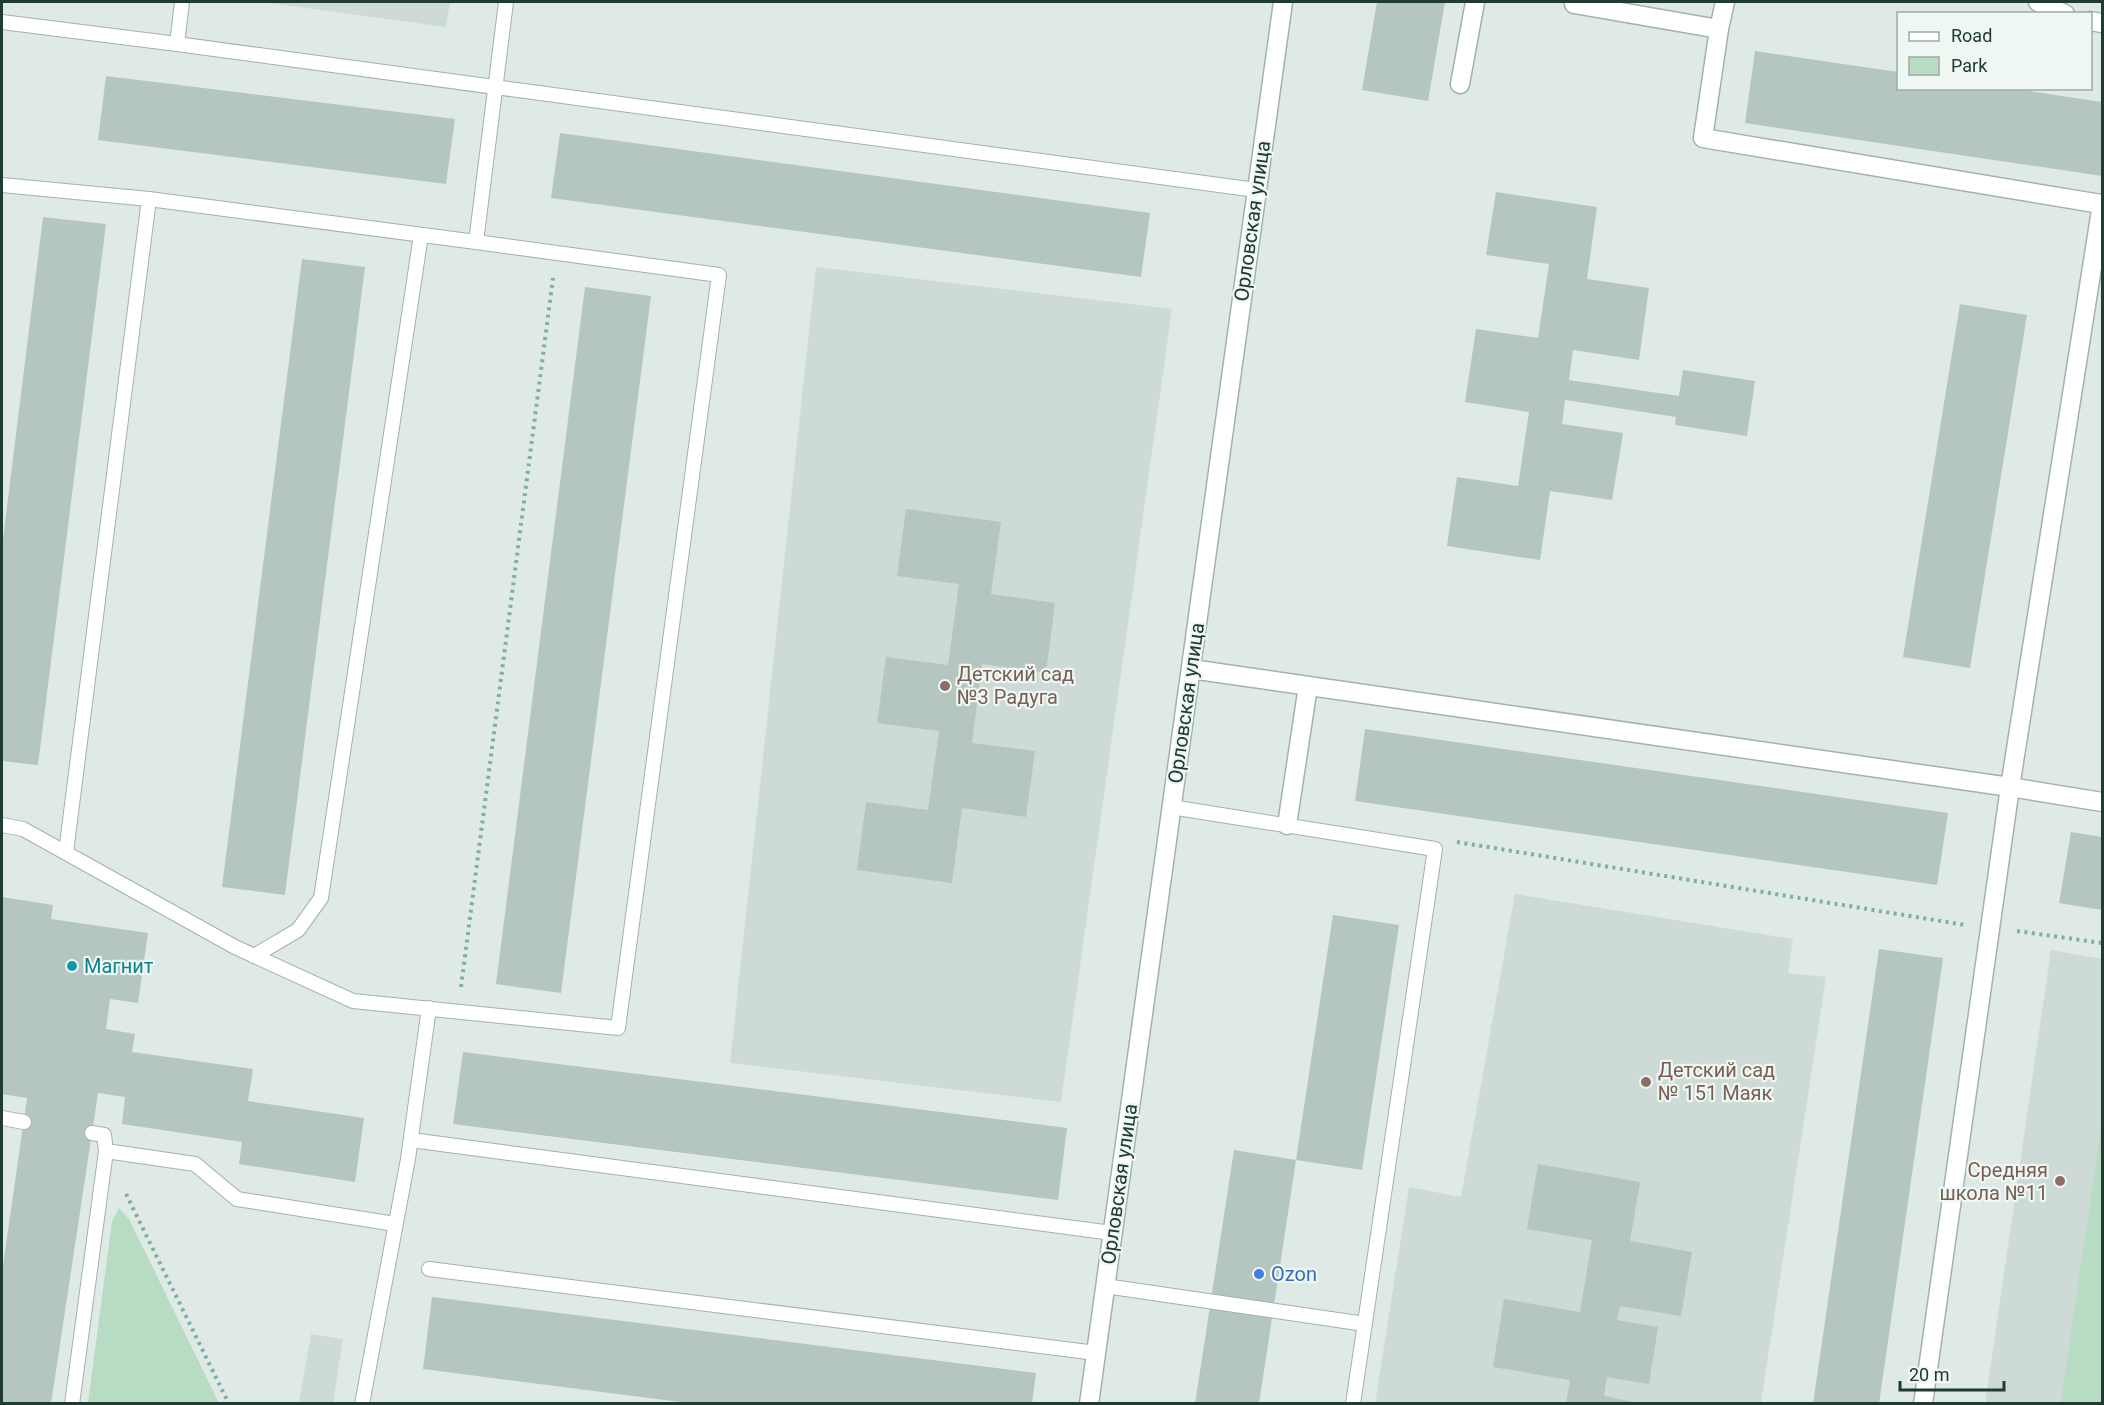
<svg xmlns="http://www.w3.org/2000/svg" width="2104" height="1405" font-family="Roboto,sans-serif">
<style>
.built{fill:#cddad5}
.green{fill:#b8dcc3}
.building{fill:#b5c5bf}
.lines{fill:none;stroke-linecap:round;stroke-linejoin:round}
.lane-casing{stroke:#a2b2ad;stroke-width:16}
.street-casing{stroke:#a2b2ad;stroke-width:21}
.path{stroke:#80aea1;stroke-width:4;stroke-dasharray:3 4.5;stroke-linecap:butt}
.lane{stroke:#fff;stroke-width:14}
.street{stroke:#fff;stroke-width:18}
.education-dot{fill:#8d6e63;stroke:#eff7f3;stroke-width:2}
.culture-dot{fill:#0f9aa8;stroke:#eff7f3;stroke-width:2}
.shop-dot{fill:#3f7fe0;stroke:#eff7f3;stroke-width:2}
.labels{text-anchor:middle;stroke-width:4.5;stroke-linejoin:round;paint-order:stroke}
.street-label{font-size:20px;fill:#203a34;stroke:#eff7f3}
.education-label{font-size:20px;fill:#785e54;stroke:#eff7f3;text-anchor:start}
.culture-label{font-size:20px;fill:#0d838f;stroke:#eff7f3;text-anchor:start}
.shop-label{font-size:20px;fill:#366cbe;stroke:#eff7f3;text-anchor:start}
</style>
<rect width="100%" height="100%" fill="#dfeae6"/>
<path class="built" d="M262 2H450L446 27Z
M816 267 1172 309 1061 1102 730 1063Z
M1515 894 1793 939 1788 973 1826 977 1761 1403 1375 1404 1409 1187 1461 1197Z
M2051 950 2102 959V1403L1985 1404Z
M311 1334 343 1339 333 1403H299Z"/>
<path class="green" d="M2102 1120V1403H2061Z
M119 1208 129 1219 219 1403H88L112 1221Z"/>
<path class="building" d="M1377 2H1445L1428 101 1362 90Z
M1755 51 1898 72V88H2009L2102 102V176L1745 123Z
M106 76 455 119 446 184 98 140Z
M560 133 1150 213 1141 277 551 198Z
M1496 192 1597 207 1587 279 1649 288 1639 360 1573 350 1569 380 1679 396 1683 370 1755 381 1747 436 1675 425 1676 417 1565 400 1562 424 1623 433 1612 500 1550 491 1540 560 1447 546 1457 477 1518 486 1529 412 1465 402 1476 329 1538 338 1549 264 1486 255Z
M43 217 106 224 38 765 2 761V547Z
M302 259 365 267 285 895 222 887Z
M585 287 651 296 561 993 496 984Z
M1960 304 2027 315 1970 668 1903 657Z
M906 509 1001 522 991 594 1055 603 1046 673 982 664 972 743 1035 751 1026 817 962 808 952 883 857 870 866 802 928 810 939 731 877 723 886 657 948 665 959 584 897 576Z
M1365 729 1948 813 1937 885 1355 801Z
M2071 832 2102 837V910L2059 903Z
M2 897 53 905 51 919 148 933 138 1003 110 999 106 1029 135 1034 132 1052 253 1069 248 1101 364 1118 355 1182 239 1164 242 1142 122 1124 125 1097 98 1093 51 1404H2V1272L27 1098 2 1094Z
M1333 915 1399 925 1362 1170 1296 1160 1259 1404H1195L1234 1150 1296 1160Z
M1879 949 1943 958 1879 1404H1813Z
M463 1052 1067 1128 1058 1200 453 1124Z
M1538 1164 1640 1182 1630 1241 1692 1252 1681 1316 1620 1306 1617 1320 1658 1327 1649 1384 1607 1377 1604 1396 1643 1404H1566L1570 1380 1493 1367 1504 1299 1580 1312 1592 1240 1527 1229Z
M432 1297 1036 1373 1032 1404H696L423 1369Z"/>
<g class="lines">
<g class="lane-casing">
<path id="lane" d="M2 22 177 44 182 2
M177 44 1256 190
M2 185 149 199 476 242 506 2
M1171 807 1435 849 1353 1404
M2 825 23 829 235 947 353 1001 618 1028 719 275 476 242
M66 852 149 199
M254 956 298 930 321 898 421 235
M2 1118 24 1122
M92 1133 104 1135 106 1151
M411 1140 1112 1233
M429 1269 1096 1353
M1105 1286 1365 1324
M72 1404 106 1151 195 1164 237 1199 395 1224
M362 1404 408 1159 429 1008"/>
</g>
<g class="street-casing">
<path id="street" d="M1574 2V4L1719 29 1703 138 2101 204
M2038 2 2065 14
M2090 21 2102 23
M1719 29 1725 2
M1460 84 1475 2
M1191 669 2010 787 2102 204
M1287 825 1308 686
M1089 1404 1283 2
M1923 1404 2010 787 2102 802"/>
</g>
<path class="path" d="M1457 842 1965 925
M2017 931 2102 943
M461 987 553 278
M126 1194 229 1404"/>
<use href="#lane" class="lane"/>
<use href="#street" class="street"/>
</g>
<g class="education-dot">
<circle cx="945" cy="686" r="6"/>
<circle cx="1646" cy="1082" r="6"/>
<circle cx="2060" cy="1181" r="6"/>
</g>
<circle class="culture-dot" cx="72" cy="966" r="6"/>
<circle class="shop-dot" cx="1259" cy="1274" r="6"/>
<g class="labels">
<g class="street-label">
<text transform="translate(1252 221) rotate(-82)" y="7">Орловская улица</text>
<text transform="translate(1186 703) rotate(-82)" y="7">Орловская улица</text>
<text transform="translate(1119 1184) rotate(-82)" y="7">Орловская улица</text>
</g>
<g class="education-label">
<text x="957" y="681">Детский сад<tspan x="957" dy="23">№3 Радуга</tspan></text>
<text x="1658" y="1077">Детский сад<tspan x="1658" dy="23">№ 151 Маяк</tspan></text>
<text x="2048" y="1177" text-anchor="end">Средняя<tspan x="2048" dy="23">школа №11</tspan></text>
</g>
<g class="culture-label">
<text x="84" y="973">Магнит</text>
</g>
<g class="shop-label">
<text x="1271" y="1281">Ozon</text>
</g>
</g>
<rect width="2104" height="1405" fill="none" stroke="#203a34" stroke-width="6"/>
<rect x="1897" y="12" width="195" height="78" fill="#eff7f3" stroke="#9caba7" stroke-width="1.5"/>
<rect x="1909" y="32" width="30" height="9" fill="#ffffff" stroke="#9caba7" stroke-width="1.5"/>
<text x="1951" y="42" font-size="18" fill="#203a34">Road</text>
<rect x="1909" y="57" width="30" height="18" fill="#b8dcc3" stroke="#9caba7" stroke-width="1.5"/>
<text x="1951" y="72" font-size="18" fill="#203a34">Park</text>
<path d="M1900 1381v9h104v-9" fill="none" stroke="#203a34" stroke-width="3"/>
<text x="1909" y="1381" font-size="18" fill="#203a34" stroke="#eff7f3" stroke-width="4.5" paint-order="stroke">20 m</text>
</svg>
